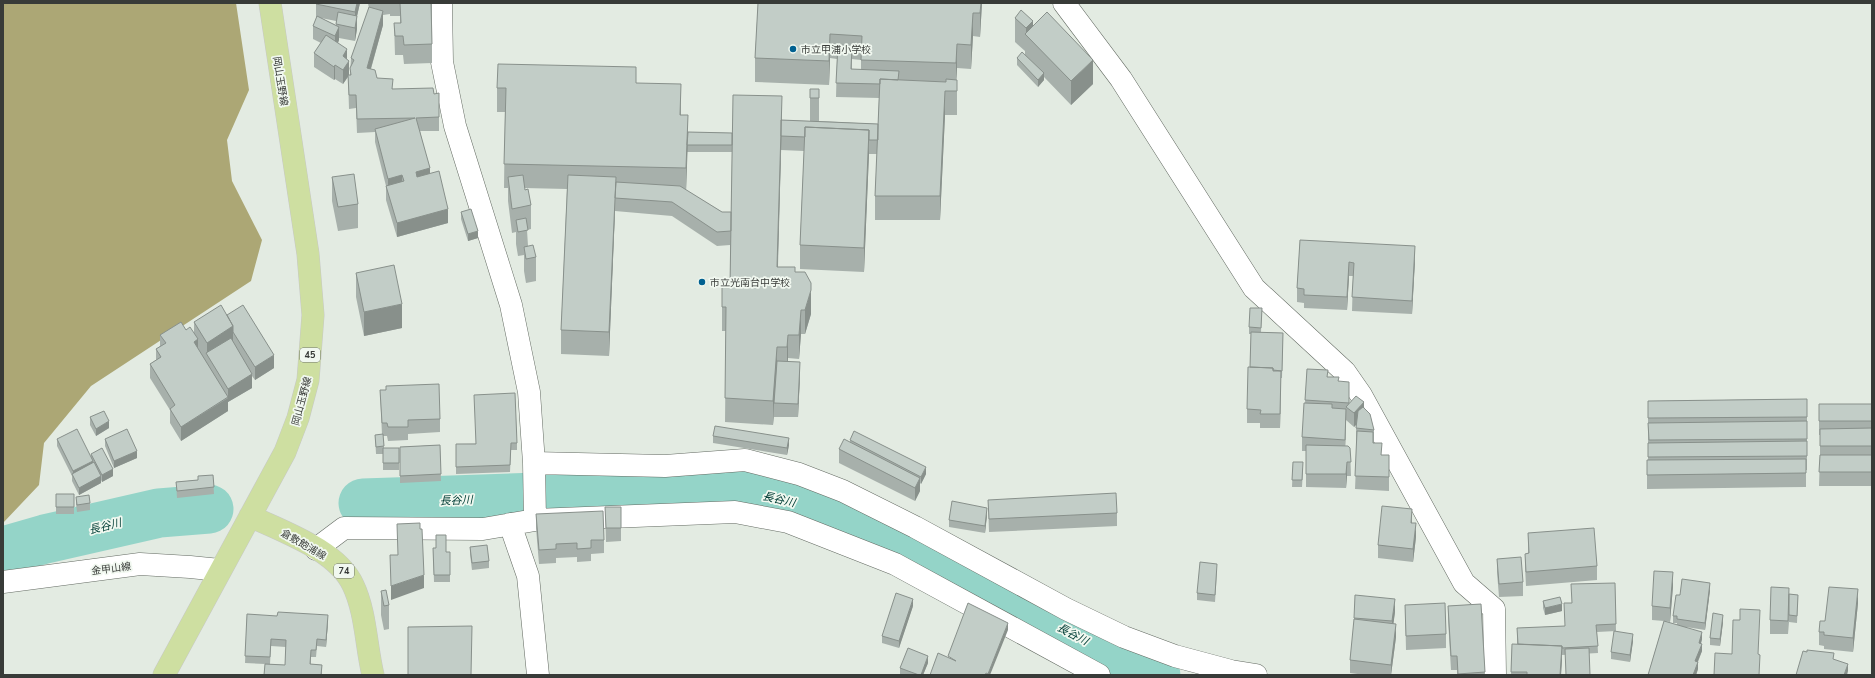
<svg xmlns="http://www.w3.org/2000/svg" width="1875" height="678" font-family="'Nunito Sans','Noto Sans JP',sans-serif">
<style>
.forest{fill:#aca775}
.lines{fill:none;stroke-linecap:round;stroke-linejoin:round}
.river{stroke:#94d4c8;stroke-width:49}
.street-casing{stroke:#646b63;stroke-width:23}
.secondary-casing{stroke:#646b63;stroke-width:23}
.primary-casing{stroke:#c7c8c7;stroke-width:23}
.street{stroke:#fff;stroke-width:22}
.secondary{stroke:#fff;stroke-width:22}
.primary{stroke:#cedfa1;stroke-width:22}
.wall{fill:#a7b0ab;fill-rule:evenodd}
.shaded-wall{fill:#88908b}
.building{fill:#c2cdc7;stroke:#88908b}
.poi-dot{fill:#006090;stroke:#f1f8f0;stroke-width:1.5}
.labels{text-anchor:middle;stroke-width:3.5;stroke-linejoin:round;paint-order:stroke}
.shield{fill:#f1f8f0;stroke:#70746f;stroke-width:1}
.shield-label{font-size:9px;font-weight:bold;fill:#383b38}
.poi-label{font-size:10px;fill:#383b38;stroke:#f1f8f0;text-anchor:start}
.street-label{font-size:10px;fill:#383b38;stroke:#f1f8f0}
.water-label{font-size:11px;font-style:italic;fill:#044038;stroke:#f1f8f0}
</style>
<rect width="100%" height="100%" fill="#e3ebe2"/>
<path class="forest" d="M3 3H236L249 90 227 140 232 181 262 240 251 281 91 386 44 443 39 485 3 523Z"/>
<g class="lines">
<path class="river" d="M363 503 738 490 792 501 835 516 905 546 1117 658 1156 675
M3 551 45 539 159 513 209 509"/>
<g class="street-casing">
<path id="street" d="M441 3 442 62 455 126 511 305 529 392 534 463 535 520
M1064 3 1121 79 1254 288 1345 372 1361 395 1464 583 1494 609 1495 675
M534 463 665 466 745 460 799 474 843 491 915 527 1066 609 1124 637 1175 656 1231 671 1256 675
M510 524 528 576 538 675
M316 549 344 528 483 529 535 520 735 512 788 522 895 564 1099 675"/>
</g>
<g class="secondary-casing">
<path id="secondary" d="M3 582 140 564 190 567 220 570"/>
</g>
<g class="primary-casing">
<path id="primary" d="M250 516C283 532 337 550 353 585 366 612 366 646 373 675
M164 675 285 452 298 418 308 380 313 315 308 254 270 3"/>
</g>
<use href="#street" class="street"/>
<use href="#secondary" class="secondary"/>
<use href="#primary" class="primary"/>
</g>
<path class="wall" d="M316 3H360L357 16V29L355 41 339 38V40L338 43 347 59 349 75H350L351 58 369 9 368 3H432V63L404 64 403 55H395L394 23H400V16H390V14L383 15V25L371 69 377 78 393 89 434 94 439 117V131H420L430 174 448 223 397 237 386 200V186L375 142V132L357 133 356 108 349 109 348 77 343 84 335 79 334 80 314 67V53L321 43 313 39V26L317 17H316ZM321 18 336 21V25Z
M758 3H982L980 37 973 36 971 69 957 68 956 80H957V115H945L940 220H875V196L877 154H869L864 272 800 269V245L804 151 781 150 778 267 795 272 811 314 805 334H801L799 359 788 358V361L800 375 798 417H774L773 425 725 422 726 331H722V307L730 286V245L717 246 672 216 615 211 609 356 561 354V330L567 189 524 188 531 205V229L527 230 528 246 536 257V281L526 283 524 271V255L518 256 516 244V232L512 233 508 201V188H504L505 112H497V88L636 83 681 115 688 132 732 133 782 120 810 121V89H819V121L878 124 879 98 836 97 837 59 830 58 829 85 755 82V58ZM852 59 861 60V70L852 69ZM687 152H732L731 212H722L686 190Z
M1015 18 1033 26 1093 84 1071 105 1044 77V80L1038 87 1017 65V58L1025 55V51L1015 42Z
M332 177 358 204V228L338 231 332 201Z
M461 212 478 238 468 241 461 219Z
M1300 240 1415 260 1412 314 1352 311 1353 276H1349L1347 310 1304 308V303L1297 302V288Z
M356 273 402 328 364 336 356 297Z
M1262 308 1261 332 1283 333 1282 378H1281L1280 428H1260V423H1247V409L1250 367 1251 334H1249V327Z
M227 315 274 368 255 380 252 376V388L228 402V411L181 441 170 423V410L150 378V364L156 360V349L160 346V335L186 330 194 334V322Z
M1307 369 1339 381 1349 395V404L1364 407 1374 430V443L1389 469V491L1355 489 1357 442H1356V425L1354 427 1346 420V417L1345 446 1350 448 1351 476H1347L1346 488 1306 487V451H1302V437L1305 403Z
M380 390 440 419V432L408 434V440L388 441 387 436H383L384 448H399V470H383V454H376L375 435H382Z
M1807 399V470H1806V487L1647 489V460H1648V401Z
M1819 404H1872V486H1819L1820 455V435H1819Z
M90 417 109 428 96 436 90 425Z
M713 436 789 445 787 455 713 443Z
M57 439 91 457V454L113 476 102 482 101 480V483L79 495 72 481V476L57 446Z
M105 439 137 458 114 468 105 446Z
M850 440 926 474 921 484 920 483V491L915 501 839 463V449L850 443Z
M517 443V450H511L510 472 456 474V444Z
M440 445 441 481 400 483V447Z
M1293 462 1303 469 1302 487H1292Z
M213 475 214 494 177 498 176 482 198 480Z
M56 494H74V514H56Z
M76 497 90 503V510L77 512 76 504Z
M988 500 1117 513V526L989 532Z
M605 507H621V541L606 542Z
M536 514 604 540V553L591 554V561L577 562V557L556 558V563L539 564 536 528Z
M987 515 985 533 949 527V520Z
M1528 533 1597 566V580L1526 586 1525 567V554L1528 553Z
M1416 537 1413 562 1378 558V545Z
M470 547 489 561V568L472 570 470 554Z
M433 548 446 552H450V582H434Z
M1497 559 1523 582V596L1499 597 1497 572Z
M1217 571 1215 602 1197 600V593Z
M1615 583 1616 631 1597 632 1598 653 1562 655 1561 675H1511L1512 644H1517V628L1565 626 1572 603Z
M1673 586 1670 622 1664 621 1677 625V623H1673V616L1680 595 1710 590 1705 630 1686 627 1702 639 1701 644 1702 651 1698 662V669L1696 675H1648L1664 621 1652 620V606Z
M381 591 389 605V629L384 630 381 615Z
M1789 594 1798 595 1797 623 1789 622 1788 634H1770V620Z
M1543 601 1562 611 1545 615 1543 608Z
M1858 603 1853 652 1824 649V646L1819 645V632L1825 621Z
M1481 604 1485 675H1457V670H1451L1448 619V606Z
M1405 605 1446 634V648L1406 650Z
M913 606 899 648 882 643V636Z
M1395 612 1393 624 1396 637 1391 675H1365L1350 673V660L1354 624V618Z
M247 614 328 622 326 647 317 646 316 657H311V664L322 665V675H264L265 664 245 663ZM271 646 286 647 285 665 270 664Z
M1723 622 1720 646 1710 645V638Z
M1633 641 1630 662 1611 659V652Z
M928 663 923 675H900V668Z"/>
<path class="shaded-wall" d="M357 3H360L355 25V12Z
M981 3H982L980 37V13Z
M383 11V25L367 82V68Z
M973 13V36L971 69V45Z
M357 16V29L355 41V28Z
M1033 21V42L1026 35V28Z
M339 27V40L335 50V36Z
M830 34V58L829 85V61Z
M957 44V68L956 87V63Z
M347 49V63L343 70V56Z
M1093 60V84L1071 105V81Z
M349 61V75L343 84V70Z
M335 65V79L334 80V67Z
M1044 73V80L1038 87V80Z
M681 84V108L680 139V115Z
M945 91V115L940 220V196Z
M782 96V120L777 290V267Z
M688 115V139L686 192V168Z
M869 130V153L864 272V248Z
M430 168V182L416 186V172Z
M402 175V189L388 193V179Z
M615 198V211L609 356V332Z
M448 209V223L397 237V223Z
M478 231V238L468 241V234Z
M1415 246V260L1412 314V301Z
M1349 262V276L1347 310V297Z
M811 290V314L805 334V310Z
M402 304V328L364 336V312Z
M801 310V334L799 359V335Z
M233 326V350L207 354V343Z
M788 335V358L787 371V347Z
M198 339V353L194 342Z
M777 347V371L774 403 773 425V401Z
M274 355V368L255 380V367Z
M800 362V375L798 417V404Z
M1281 371V385L1280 428V414Z
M252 374V388L228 402V411L181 441V427L228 398V389Z
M1364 402V416L1354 427V413Z
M1346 409V422L1345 453V440Z
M109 421V428L96 436V429Z
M789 438V445L787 455V448Z
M137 451V458L114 468V461Z
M93 461V468L73 476V471Z
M1347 462V476L1346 488V474Z
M926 467V474L921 484V477Z
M113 469V476L102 482V475Z
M101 476V483L79 495V488Z
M920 478V491L915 501V488Z
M987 508V515L985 533V526Z
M1412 509V523H1411Z
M1416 523V537L1413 562V549Z
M1673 572V586L1670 622V608Z
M424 575V588L391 600V586Z
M1710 583V590L1705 630V623Z
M1858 589V603L1853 652V638Z
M913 599V606L899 648V641Z
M1395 599V612L1392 635V621Z
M1562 604V611L1545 615V608Z
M328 615V622L326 647V640Z
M1723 615V622L1720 646V639Z
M1008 623V630L990 675H988V674Z
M1396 624V637L1391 675V665Z
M1702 632V639L1699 650V643Z
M1633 634V641L1630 662V655Z
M1702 644V651L1695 668V661Z
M1562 646V660L1561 675H1560Z
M928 656V663L923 675H921Z
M1698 662V669L1696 675H1693Z
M1848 664V671L1847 675H1844Z"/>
<path class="building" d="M316 3H357L355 12 316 4Z
M400 3H431L432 44 404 45 403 36H395L394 23H401Z
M758 3H981L980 13H973L971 45 957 44 956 63 861 60 862 36 830 34 829 61 755 58Z
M369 7 383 11 367 68 375 70 377 78 393 79 392 89 433 88 434 94 439 93V117L416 118 430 168 416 172 417 177 439 171 448 209 397 223 386 186 404 181 402 175 388 179 375 129 415 118 357 119 356 95H349L348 75H351L350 68 354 60 351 58Z
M1021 10 1033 21 1026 28 1015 18Z
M338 12 357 16 355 28 336 24Z
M1047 12 1093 60 1071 81 1025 34Z
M317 16 339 27 335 36 313 26Z
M326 35 347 49 343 56 349 61 343 70 335 65 334 67 314 53Z
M838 45 852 46 851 69 899 71 898 80 880 79V84L836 83Z
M1022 52 1044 73 1038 80 1017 58Z
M498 64 636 67V83L681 84 680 115H688L686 168 504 164 506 88H497Z
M880 79 946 82V79L957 80V91H945L940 196H875Z
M810 89H819V98H810Z
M733 95 782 96 777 267H795V272H805L811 283V290L805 310H801L799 335H788L787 347H777L773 401 725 398 726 307H722V286H730Z
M781 120 878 124V140H869V130L805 127V137L781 136Z
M805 127 869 130 864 248 800 245Z
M688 132 732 133V145H687Z
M354 174 358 204 338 207 332 177Z
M523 175 525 190 528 189 531 205 512 209 508 177Z
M568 175 616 177 609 332 561 330Z
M616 182 680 186 722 212H731V231L717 232 672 202 615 198Z
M471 209 478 231 468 234 461 212Z
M526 218 528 230 518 232 516 220Z
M1300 240 1415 246 1412 301 1352 297 1354 263 1349 262 1347 297 1304 295V289L1297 288Z
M533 245 536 257 526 259 524 247Z
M394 265 402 304 364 312 356 273Z
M221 305 233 326 207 343 194 322Z
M243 305 274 355 255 367 233 332V326L227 315Z
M1250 308H1262L1261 328 1249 327Z
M181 322 186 330 190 327 198 339 194 342 228 397 181 427 170 409 175 405 150 364 161 357 156 349 166 343 160 335Z
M1251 332 1283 333 1282 371 1273 370V368L1250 367Z
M231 338 252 374 228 389 206 353Z
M777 361 800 362 798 404 774 403Z
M1248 367 1273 368V371H1281L1280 414H1260L1261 410 1247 409Z
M1307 369 1328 370 1327 377H1339L1338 381 1349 382V403L1305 400Z
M439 384 440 419 408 420V427H388L387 423H382L380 390H386V386Z
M515 393 517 443H511L510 465 456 467V444H476L474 395Z
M1356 396 1364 402 1354 413 1346 407Z
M1807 399V417L1648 418V401Z
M1304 403 1332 404V408L1346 409 1345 440 1302 437Z
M1819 404H1872V421H1819Z
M1363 407 1370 414 1374 430 1356 428 1358 411Z
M104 411 109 421 96 429 90 417Z
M1807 421V439L1649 440 1648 423Z
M715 426 789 438 787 448 713 436Z
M1872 428V446H1820V429Z
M77 429 93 461 73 471 57 439Z
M127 429 137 451 114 461 105 439Z
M854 431 926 467 921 477 850 440Z
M1357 431 1373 432V443H1382L1381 455H1389V477L1355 476Z
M383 434 384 446 376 447 375 435Z
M844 439 920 478 915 488 839 449Z
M1807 441V456L1648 457V443Z
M440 445 441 474 400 476V447Z
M1306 445 1348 446 1350 448 1351 462H1347L1346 474H1306Z
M102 448 113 469 102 475 91 454Z
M383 448H399V463H383Z
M1820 455H1872V472H1819Z
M1806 459V473L1647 475V460Z
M94 462 101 476 79 488 72 474Z
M1293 462H1303L1302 480H1292Z
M213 475 214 487 177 491 176 482 198 480V476Z
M1116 493 1117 513 989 519 988 500Z
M56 494H74V507H56Z
M89 495 90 503 77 505 76 497Z
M952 501 987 508 985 526 949 520Z
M1382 506 1412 509 1411 523H1416L1413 549 1378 545Z
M605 507H621V528H606Z
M603 511 604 540H591V548L577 549V543L556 544V549L539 550 536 514Z
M420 523V529H422L424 575 391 586 390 555H398L397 524Z
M1594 528 1597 566 1526 572 1525 554 1529 553 1528 533Z
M436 535H446V552H450V575H434L433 548H436Z
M487 545 489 561 472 563 470 547Z
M1521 557 1523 582 1499 584 1497 559Z
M1200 562 1217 564 1215 595 1197 593Z
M1654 571 1673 572 1670 608 1652 606Z
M1682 579 1710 583 1705 623 1677 619V616H1673L1676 595H1680Z
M1615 583 1616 624 1596 625 1598 646 1562 648V646L1518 644 1517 628 1565 626 1564 603H1572L1571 584Z
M1771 587 1789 588 1788 621 1770 620Z
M1829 587 1858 589 1853 638 1824 635V632H1819L1820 621H1825Z
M386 590 389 605 384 606 381 591Z
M896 593 913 599 899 641 882 636Z
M1789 594 1798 595 1797 616 1789 615Z
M1355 595 1395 599 1392 621 1354 618Z
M1560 597 1562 604 1545 608 1543 601Z
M968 603 1008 623 988 674 986 673 985 675H930L938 653 956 661 948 656Z
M1445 603 1446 634 1406 636 1405 605Z
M1481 604 1485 672 1458 674 1457 656H1451L1448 606Z
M1740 609 1760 610 1758 654 1760 655 1759 675H1714L1715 653 1732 654 1733 620H1740Z
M278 612 328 615 326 640 317 639 316 650H311L310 664 322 665 321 675H264L265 664 285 665 286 640 271 639 270 657 245 656 247 614 277 616Z
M1713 613 1723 615 1720 639 1710 638Z
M1354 619 1396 624 1391 665 1350 660Z
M1664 621 1702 632 1699 643 1702 644 1695 661 1698 662 1693 675H1648Z
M472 626 471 675H408V627Z
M1614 631 1633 634 1630 655 1611 652Z
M1512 644 1562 646 1560 675H1527V672H1511Z
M908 648 928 656 921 675H919L900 668Z
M1589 648 1590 675H1566L1565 649Z
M1807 650 1834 653 1833 659 1848 664 1844 675H1796L1803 651 1807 652Z"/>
<g class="poi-dot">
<circle cx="793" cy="49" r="4"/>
<circle cx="702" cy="282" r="4"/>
</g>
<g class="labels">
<g class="shield">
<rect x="300" y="348" width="20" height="14" rx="3"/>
<rect x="334" y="564" width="20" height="14" rx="3"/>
</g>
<g class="shield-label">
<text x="310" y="358">45</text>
<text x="344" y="574">74</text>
</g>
<g class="poi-label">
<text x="801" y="53">市立甲浦小学校</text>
<text x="710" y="286">市立光南台中学校</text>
</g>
<g class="street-label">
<text transform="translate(281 81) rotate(81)" y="4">岡山玉野線</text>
<text transform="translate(301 401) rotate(-75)" y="4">岡山玉野線</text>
<text transform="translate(304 544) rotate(30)" y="4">倉敷飽浦線</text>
<text transform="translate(111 568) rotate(-7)" y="4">金甲山線</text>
</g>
<g class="water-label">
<text transform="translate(779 499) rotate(13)" y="4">長谷川</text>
<text transform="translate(456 500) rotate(-2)" y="4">長谷川</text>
<text transform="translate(105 526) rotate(-14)" y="4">長谷川</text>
<text transform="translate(1073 634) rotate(28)" y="4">長谷川</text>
</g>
</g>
<rect width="1875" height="678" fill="none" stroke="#383b38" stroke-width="8"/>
</svg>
